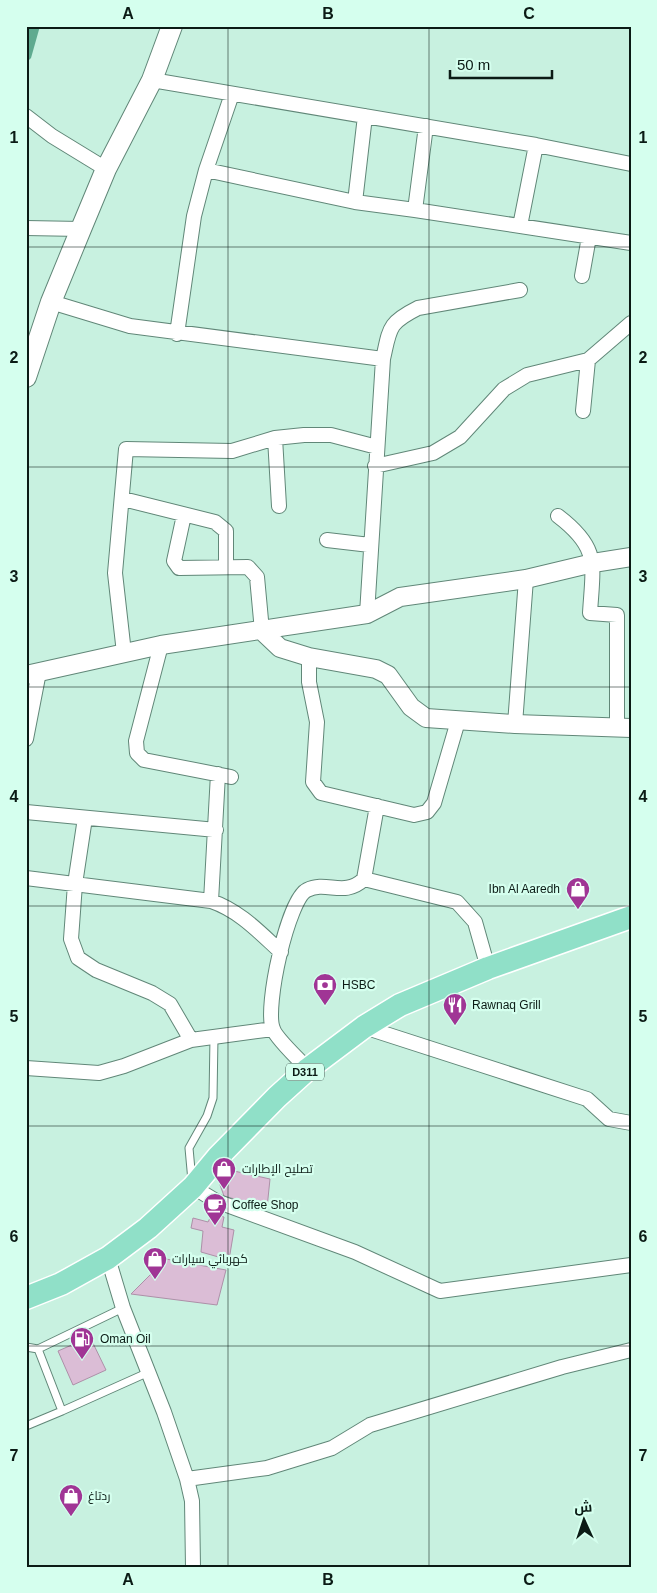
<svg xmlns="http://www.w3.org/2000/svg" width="657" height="1593" font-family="Arial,Cairo,sans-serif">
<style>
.water{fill:#5faa8f}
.building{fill:#dbbdd6;stroke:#ad90a8}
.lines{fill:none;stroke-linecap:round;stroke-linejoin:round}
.service-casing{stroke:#618778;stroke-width:9}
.minor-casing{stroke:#618778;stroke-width:16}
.tertiary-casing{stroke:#618778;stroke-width:20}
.secondary-casing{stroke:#618778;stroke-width:22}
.primary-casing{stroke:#fff;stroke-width:25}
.service{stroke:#fff;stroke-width:7}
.minor{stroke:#fff;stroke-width:14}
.tertiary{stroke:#fff;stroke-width:18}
.secondary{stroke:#fff;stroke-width:20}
.primary{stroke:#90e0c8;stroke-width:22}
.grid{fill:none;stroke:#0b1b15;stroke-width:1;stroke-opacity:0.55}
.labels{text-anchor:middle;stroke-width:4.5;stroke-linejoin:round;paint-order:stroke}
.shield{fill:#d5ffee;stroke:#485f56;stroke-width:1}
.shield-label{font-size:11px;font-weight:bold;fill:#0b1b15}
.poi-label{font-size:12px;fill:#0b1b15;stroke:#d5ffee;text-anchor:start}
.neatline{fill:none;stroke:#0b1b15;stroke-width:2}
.grid-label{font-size:16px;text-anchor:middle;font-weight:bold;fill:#0b1b15}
</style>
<rect width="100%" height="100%" fill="#c8f1e0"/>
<path class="water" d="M26 26H40L31 58 26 63Z"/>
<path class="building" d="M234 1171 270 1179 267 1208 224 1196 219 1182Z
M212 1214 224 1217 222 1227 234 1230 229 1260 201 1252 203 1231 191 1228 193 1218 208 1222Z
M166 1259 226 1270 217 1305 131 1294Z
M90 1337 106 1370 73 1385 58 1351Z"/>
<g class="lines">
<g class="service-casing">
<path id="service" d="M192 1181 189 1148 207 1116 213 1098 214 1037
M26 1347 38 1349 62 1411 149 1372
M38 1349 123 1308
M26 1426 62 1411"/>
</g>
<g class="minor-casing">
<path id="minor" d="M152 80 536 145 631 164
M26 116 52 136 106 169
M206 170 355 202 365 116
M355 202 415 210 426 126
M415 210 631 243
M520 226 536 145
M26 228 81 229
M582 276 589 237
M51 302 130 326 383 359
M177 334 194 216 206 170 232 94
M583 411 588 360
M275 438 279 506
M375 466 433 453 460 437 504 389 527 375 588 360 631 323
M123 499 215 522 226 531V567
M184 515 174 561 179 568 248 567 257 577 262 631
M558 516C600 548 593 564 590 613L617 615V727
M327 540 370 545
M367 614 383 359C390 328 388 323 418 308L520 290
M161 645 136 741 137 753 144 760 231 777
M124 653 115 573 126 449 232 451 275 438 304 435H331L377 447
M309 657V682L317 722 313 782 321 793 414 815 427 812 434 803 458 721
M515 724 526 579
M26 739 39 672
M26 812 216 830
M85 818 75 884 71 939 78 958 96 970 152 993 170 1004 191 1040 273 1029
M26 878 211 901C240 911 259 932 281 952
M364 879 457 902 475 922 488 968
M211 901 218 774
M364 1027 587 1099 609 1119 631 1123
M26 1068 99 1073 124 1066 191 1040
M308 1069C300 1061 276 1038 273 1029 264 1008 288 899 307 890 327 880 344 898 364 879L377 806
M193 1187 216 1201 355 1252 440 1291 631 1265
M108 1258 123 1308 164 1412 187 1479 192 1501 193 1567
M187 1479 267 1468 332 1448 370 1425 562 1367 631 1350"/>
</g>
<g class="tertiary-casing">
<path id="tertiary" d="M262 631 280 648 309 657 376 669 388 675 411 707 426 718 515 724 631 728
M26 675 161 645 367 614 400 597 526 579 593 563 631 557"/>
</g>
<g class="secondary-casing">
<path id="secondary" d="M26 377 51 302 81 229 106 169 152 80 172 26"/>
</g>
<g class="primary-casing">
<path id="primary" d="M26 1298 61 1284 108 1258 148 1228 193 1187 218 1157 277 1097 308 1069 364 1027 400 1005 488 968 631 917"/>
</g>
<use href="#service" class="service"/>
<use href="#minor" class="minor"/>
<use href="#tertiary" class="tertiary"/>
<use href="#secondary" class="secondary"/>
<use href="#primary" class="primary"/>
</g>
<path class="grid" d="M228 26V1567M429 26V1567M26 247H631M26 467H631M26 687H631M26 906H631M26 1126H631M26 1346H631"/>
<defs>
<g id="shop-pin" transform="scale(1.25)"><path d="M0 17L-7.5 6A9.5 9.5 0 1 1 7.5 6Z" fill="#a03595" stroke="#d5ffee"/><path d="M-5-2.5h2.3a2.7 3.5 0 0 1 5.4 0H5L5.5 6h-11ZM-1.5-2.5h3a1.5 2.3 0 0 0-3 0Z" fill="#fff"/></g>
<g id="bank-pin" transform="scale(1.25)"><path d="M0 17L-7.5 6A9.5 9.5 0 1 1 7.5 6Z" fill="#a03595" stroke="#d5ffee"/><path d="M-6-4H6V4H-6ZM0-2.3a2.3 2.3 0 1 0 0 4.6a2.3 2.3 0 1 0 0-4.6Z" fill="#fff"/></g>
<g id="restaurant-pin" transform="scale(1.25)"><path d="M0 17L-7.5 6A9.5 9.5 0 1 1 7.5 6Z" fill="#a03595" stroke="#d5ffee"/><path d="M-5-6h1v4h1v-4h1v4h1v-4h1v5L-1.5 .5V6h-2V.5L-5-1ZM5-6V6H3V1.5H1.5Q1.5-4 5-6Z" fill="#fff"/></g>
<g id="cafe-pin" transform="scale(1.25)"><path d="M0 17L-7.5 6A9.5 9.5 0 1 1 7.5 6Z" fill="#a03595" stroke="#d5ffee"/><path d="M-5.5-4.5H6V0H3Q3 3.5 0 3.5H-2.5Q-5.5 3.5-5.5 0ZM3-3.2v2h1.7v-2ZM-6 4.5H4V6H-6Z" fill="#fff"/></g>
<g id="fuel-pin" transform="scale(1.25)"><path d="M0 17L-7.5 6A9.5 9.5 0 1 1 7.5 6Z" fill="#a03595" stroke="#d5ffee"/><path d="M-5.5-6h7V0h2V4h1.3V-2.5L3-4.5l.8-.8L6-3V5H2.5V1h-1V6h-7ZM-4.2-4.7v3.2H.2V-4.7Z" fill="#fff"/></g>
</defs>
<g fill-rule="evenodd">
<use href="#shop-pin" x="578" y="889"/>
<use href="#bank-pin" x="325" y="985"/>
<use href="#restaurant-pin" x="455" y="1005"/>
<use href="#shop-pin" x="224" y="1169"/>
<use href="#cafe-pin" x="215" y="1205"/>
<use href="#shop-pin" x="155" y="1259"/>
<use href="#fuel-pin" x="82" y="1339"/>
<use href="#shop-pin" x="71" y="1496"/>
</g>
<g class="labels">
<rect class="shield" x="286" y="1063.5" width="38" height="17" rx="4"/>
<g class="shield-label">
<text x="305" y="1076">D311</text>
</g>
<g class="poi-label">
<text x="560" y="893" text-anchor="end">Ibn Al Aaredh</text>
<text x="342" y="989">HSBC</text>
<text x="472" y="1009">Rawnaq Grill</text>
<text x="242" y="1173">تصليح الإطارات</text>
<text x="232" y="1209">Coffee Shop</text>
<text x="172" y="1263">كهربائي سيارات</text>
<text x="100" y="1343">Oman Oil</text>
<text x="88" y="1500">ردتاغ</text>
</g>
</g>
<rect width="657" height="1593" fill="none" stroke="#d5ffee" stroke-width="55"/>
<g transform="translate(584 1520) rotate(357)" stroke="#d5ffee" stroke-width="4" paint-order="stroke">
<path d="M0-4L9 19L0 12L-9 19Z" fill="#0b1b15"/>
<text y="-8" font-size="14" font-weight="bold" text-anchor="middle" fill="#0b1b15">ش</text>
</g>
<path d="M450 70v8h102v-8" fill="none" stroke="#0b1b15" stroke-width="2.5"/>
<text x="457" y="70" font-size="15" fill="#0b1b15" stroke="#d5ffee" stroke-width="4" paint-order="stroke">50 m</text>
<rect x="28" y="28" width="602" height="1538" class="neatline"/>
<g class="grid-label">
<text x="128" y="19">A</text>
<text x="328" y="19">B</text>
<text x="529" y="19">C</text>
<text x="14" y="143">1</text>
<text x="643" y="143">1</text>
<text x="14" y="363">2</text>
<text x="643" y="363">2</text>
<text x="14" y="582">3</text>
<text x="643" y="582">3</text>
<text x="14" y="802">4</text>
<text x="643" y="802">4</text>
<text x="14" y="1022">5</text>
<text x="643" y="1022">5</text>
<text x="14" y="1242">6</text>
<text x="643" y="1242">6</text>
<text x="14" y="1461">7</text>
<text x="643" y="1461">7</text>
<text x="128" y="1585">A</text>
<text x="328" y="1585">B</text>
<text x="529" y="1585">C</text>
</g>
</svg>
